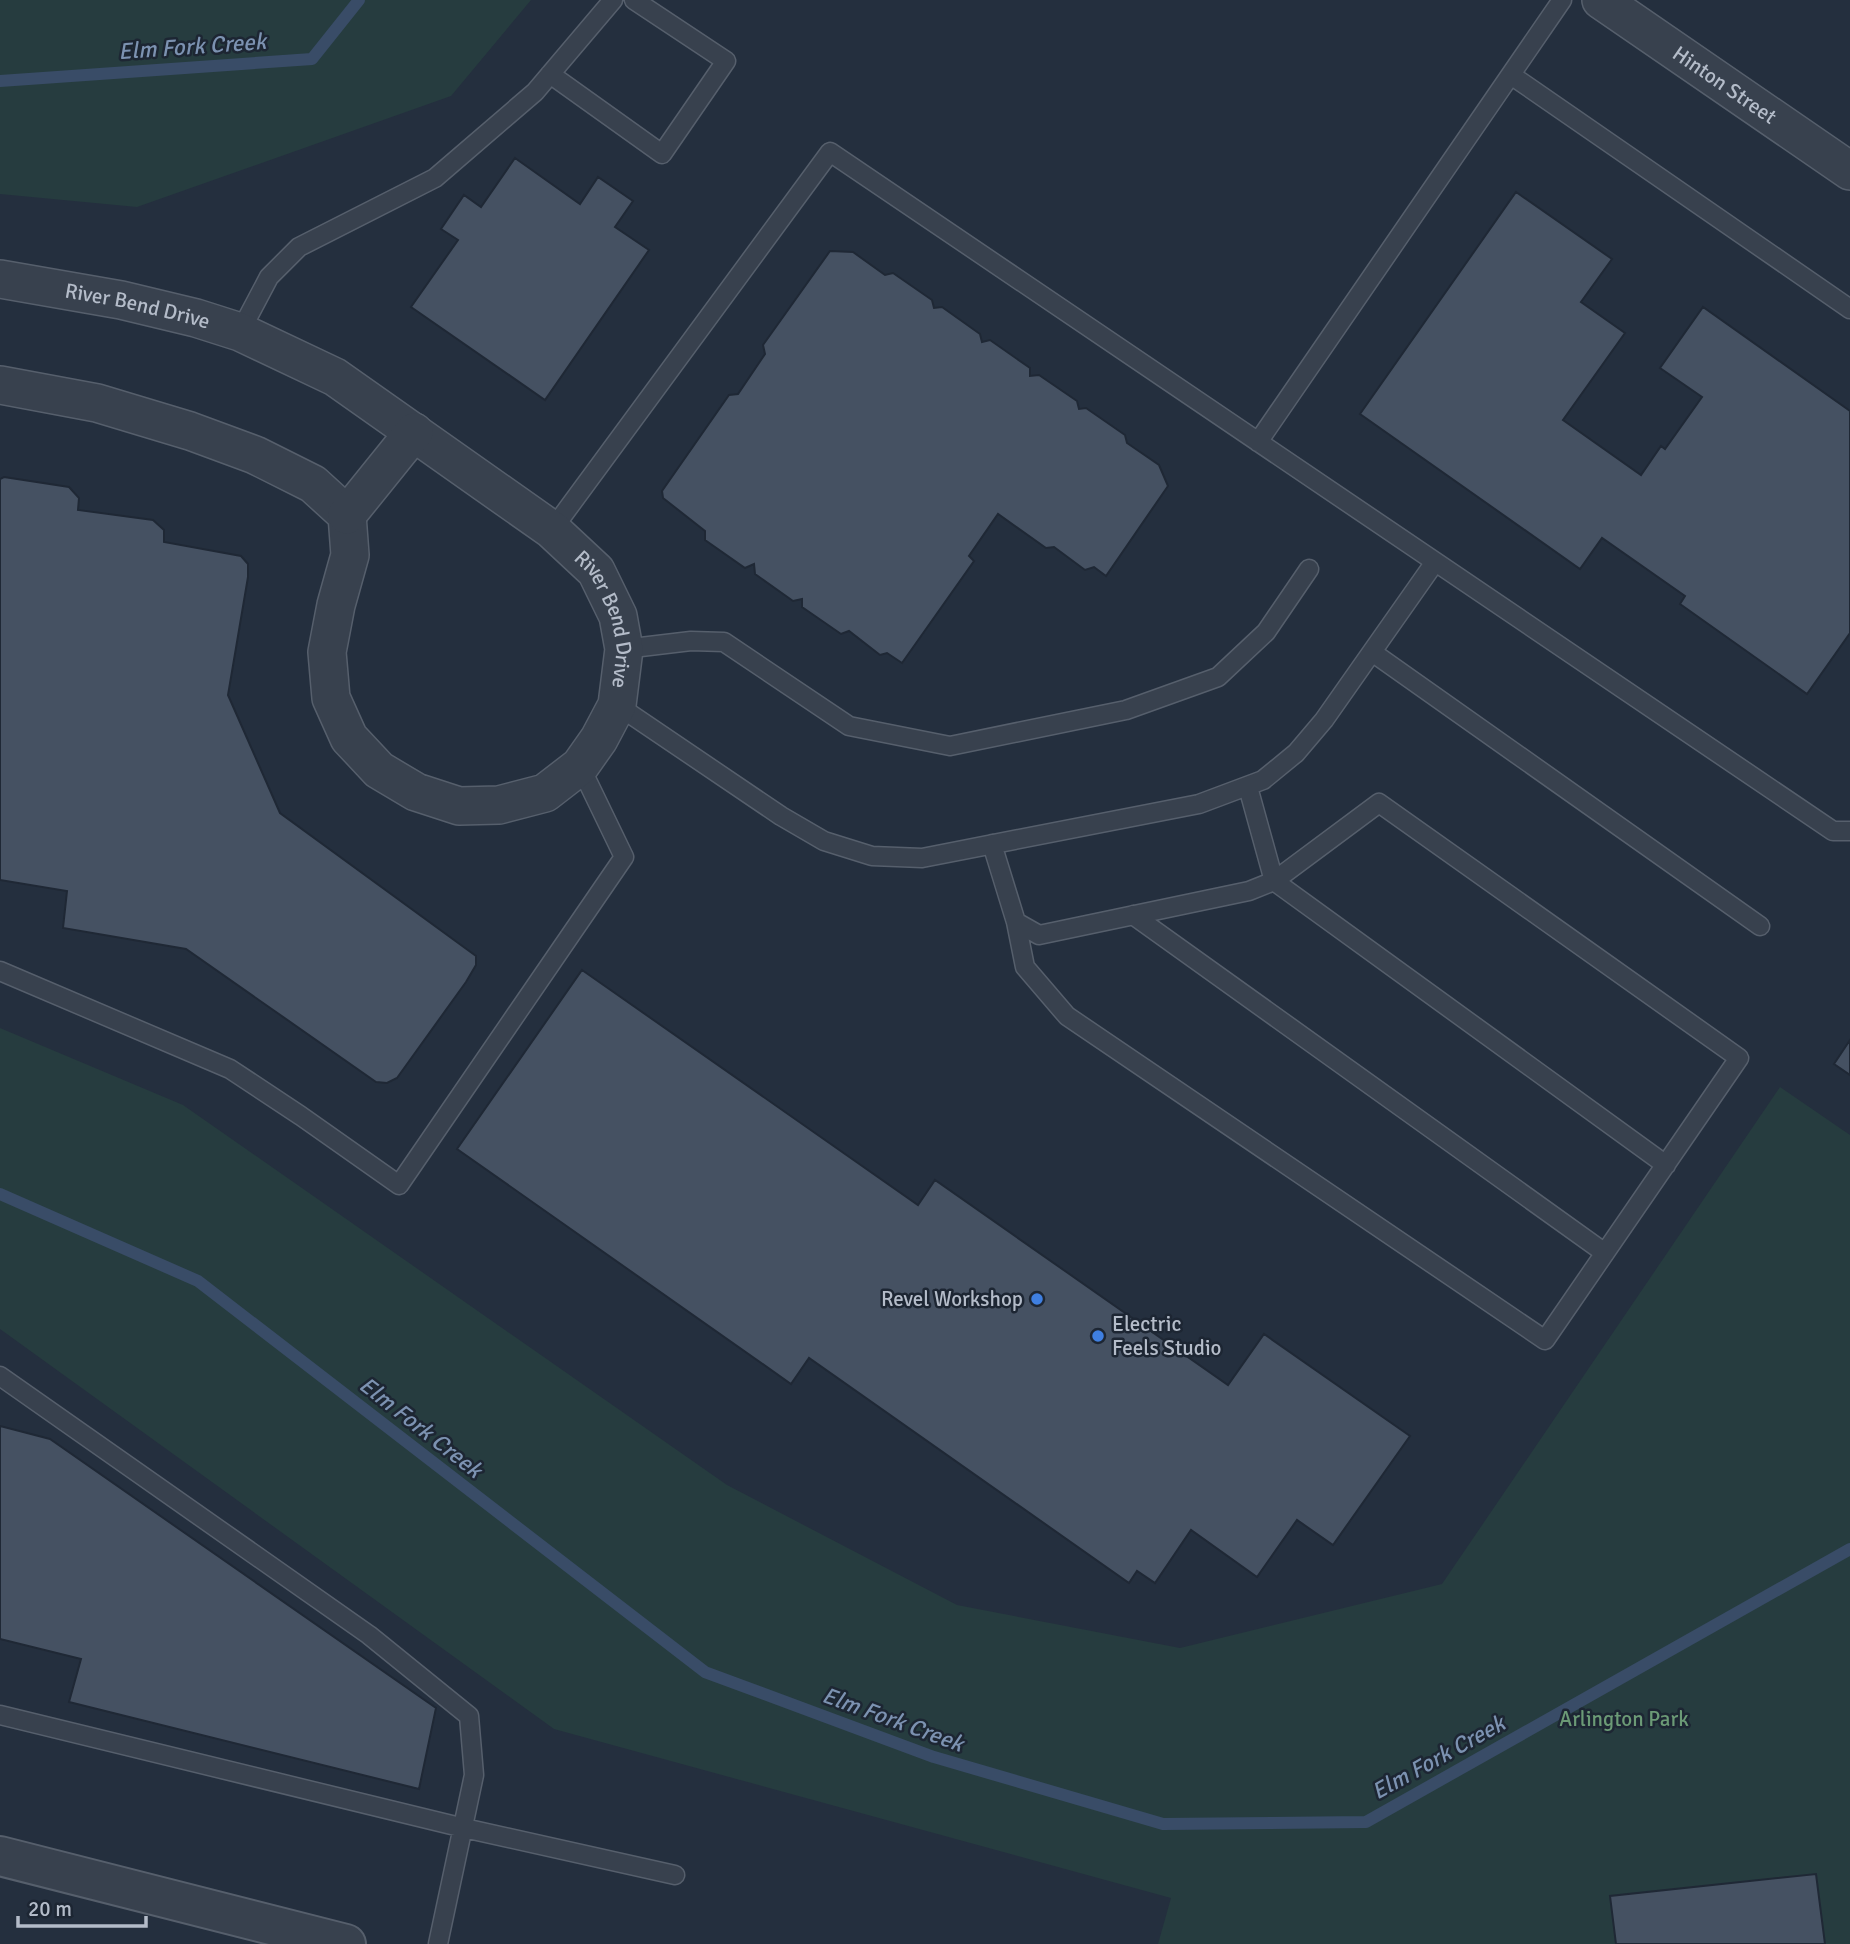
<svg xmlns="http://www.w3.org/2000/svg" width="1850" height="1944" font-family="Signika,sans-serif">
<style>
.green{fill:#263c3f}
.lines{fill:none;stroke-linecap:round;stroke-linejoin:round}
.stream{stroke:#394c67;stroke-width:12}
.building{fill:#455162;stroke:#1f2835;stroke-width:2}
.service-casing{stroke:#565f6c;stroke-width:21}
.minor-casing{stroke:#565f6c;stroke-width:40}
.tertiary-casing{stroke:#565f6c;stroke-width:42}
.service{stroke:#38414e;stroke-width:18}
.minor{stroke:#38414e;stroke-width:37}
.tertiary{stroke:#38414e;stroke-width:38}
.shop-dot{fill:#3f7fe0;stroke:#1d2633;stroke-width:2.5}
.labels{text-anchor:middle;stroke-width:5;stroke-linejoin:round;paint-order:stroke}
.street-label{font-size:21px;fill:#b4bcc9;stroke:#1d2633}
.poi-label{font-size:21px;fill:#b4bcc9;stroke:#1d2633;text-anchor:end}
.park-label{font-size:21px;fill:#6b9a76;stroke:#1d2633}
.water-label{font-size:23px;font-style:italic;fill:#7c92b1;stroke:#1d2633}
</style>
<rect width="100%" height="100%" fill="#242f3e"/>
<path class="green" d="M0 0H531L451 96 137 207 0 194Z
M0 1028 183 1105 727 1485 957 1605 1180 1648 1442 1584 1780 1087 1850 1135V1944H1158L1171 1898 554 1729 0 1329Z"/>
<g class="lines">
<path class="stream" d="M0 81 312 59 359 0
M0 1194 198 1281 705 1672 934 1757 1163 1824 1366 1822 1850 1549"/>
</g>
<path class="building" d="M515 158 580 204 598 177 633 201 615 227 649 250 545 400 411 307 458 240 441 229 464 195 481 207Z
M1516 192 1612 259 1581 302 1625 333 1563 420 1641 475 1661 446 1665 449 1702 397 1660 368 1703 307 1850 411V633L1807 694 1680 604 1685 596 1602 538 1580 569 1360 414Z
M830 251 853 252 885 275 893 273 932 300 934 308 942 307 980 334 982 342 990 340 1030 368V376L1039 375 1077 401 1079 409 1086 408 1125 435 1127 443 1159 465 1168 486 1106 576 1094 567 1085 570 1054 547 1046 548 998 514 969 556 974 561 902 663 887 653 880 655 849 631 841 634 802 607V599L793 601 755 574 754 564 745 568 705 540V531L663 498 662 491 729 395 738 394 765 354 763 345Z
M4 477 69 487 79 498 78 510 153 520 164 530V542L241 556 248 564V577L228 695 280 813 476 956V965L466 982 397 1078 387 1083 376 1082 186 949 63 928 67 891 0 880V479Z
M582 970 918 1205 935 1180 1228 1385 1264 1334 1410 1436 1333 1545 1297 1520 1257 1577 1191 1530 1155 1583 1137 1571 1129 1583 809 1358 791 1384 457 1149Z
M1850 1040V1075L1834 1064Z
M0 1426 50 1439 436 1708 419 1789 69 1702 81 1659 0 1639Z
M1816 1874 1825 1944H1616L1610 1896Z"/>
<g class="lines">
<g class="service-casing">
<path id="service" d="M550 74 662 154 726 61 634 0
M1511 75 1850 309
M240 332 269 277 299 247 435 178 535 92 613 0
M1258 442 1562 0
M552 530 830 152 1833 831H1850
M624 649 691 641 724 642 849 726 950 746 1126 710 1218 677 1266 632 1309 569
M1372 652 1760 926
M617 705 781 816 824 841 872 856 922 858 1199 804 1263 780 1296 753 1324 720 1435 562
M992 844 1016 922 1039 935 1249 891 1274 881 1248 787
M1133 915 1605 1253
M1016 922 1025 967 1067 1016 1545 1340 1739 1058 1379 803 1274 881 1666 1165
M0 971 230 1069 301 1116 399 1185 624 857 580 766
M0 1376 369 1635 469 1716 474 1775 438 1944
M0 1715 464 1828 675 1875"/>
</g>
<g class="minor-casing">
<g id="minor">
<path id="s1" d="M1601 0 1850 171"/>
<path id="s2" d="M0 279 121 300 196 318 240 332 335 377 552 530 596 571 618 616 624 649 617 705 599 739 580 766 545 793 499 805 459 806 416 792 379 770 349 738 331 698 327 652 336 605 350 555 347 515 313 484 255 455 190 431 97 403 0 385"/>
<path d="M347 515 414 432"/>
</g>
</g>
<g class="tertiary-casing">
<path id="tertiary" d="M0 1856 346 1944"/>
</g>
<use href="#service" class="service"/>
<use href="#minor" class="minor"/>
<use href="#tertiary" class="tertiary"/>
</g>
<g class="shop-dot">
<circle cx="1037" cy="1299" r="7"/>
<circle cx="1098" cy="1336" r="7"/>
</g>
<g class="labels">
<g class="street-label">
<text dy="7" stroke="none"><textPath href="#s1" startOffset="150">Hinton Street</textPath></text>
<text dy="7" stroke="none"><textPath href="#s2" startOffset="140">River Bend Drive</textPath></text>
<text dy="7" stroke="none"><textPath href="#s2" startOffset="726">River Bend Drive</textPath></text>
</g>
<g class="poi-label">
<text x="1023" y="1306">Revel Workshop</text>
<text x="1112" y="1331" text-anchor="start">Electric<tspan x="1112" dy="24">Feels Studio</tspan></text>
</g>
<g class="park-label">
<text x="1624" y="1726">Arlington Park</text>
</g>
<g class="water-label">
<text transform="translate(192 46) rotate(-4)" y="8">Elm Fork Creek</text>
<text transform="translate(421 1427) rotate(38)" y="8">Elm Fork Creek</text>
<text transform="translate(893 1719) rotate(20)" y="8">Elm Fork Creek</text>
<text transform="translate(1438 1757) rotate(-29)" y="8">Elm Fork Creek</text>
</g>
</g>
<path d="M18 1916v10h128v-10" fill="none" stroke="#b4bcc9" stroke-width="3.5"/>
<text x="28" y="1916" font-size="21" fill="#b4bcc9" stroke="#1d2633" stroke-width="5" paint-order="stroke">20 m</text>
</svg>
